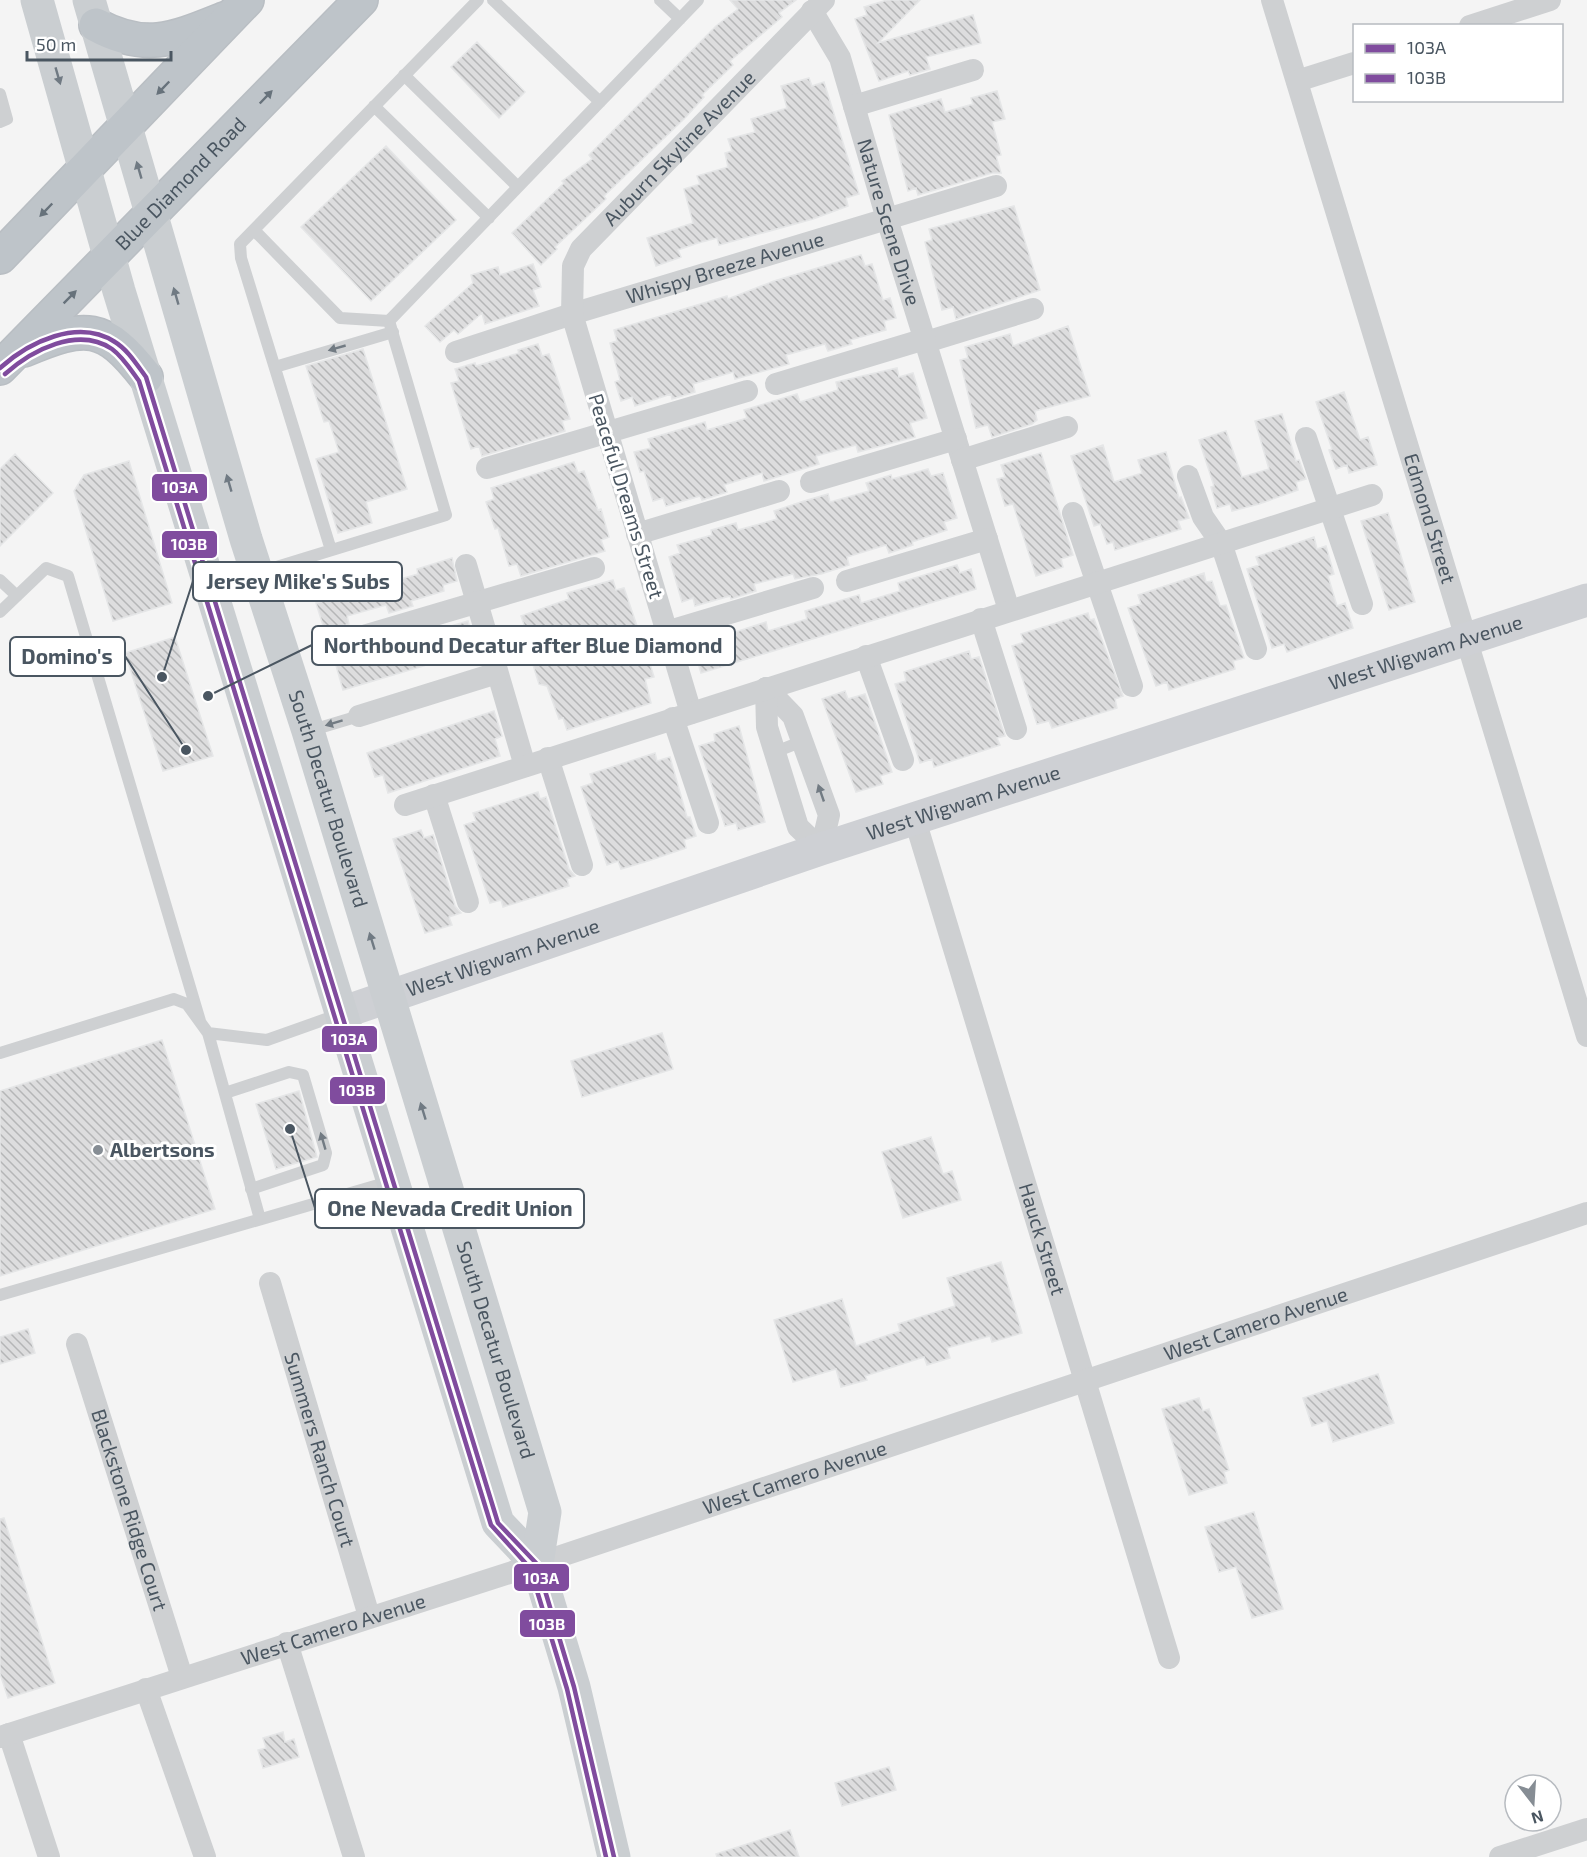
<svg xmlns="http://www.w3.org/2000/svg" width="1587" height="1857" font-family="'Exo 2',sans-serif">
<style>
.building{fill:url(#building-back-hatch);stroke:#e5e6e7;stroke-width:1.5}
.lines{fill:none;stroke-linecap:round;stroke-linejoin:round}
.highway-casing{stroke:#b9bec3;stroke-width:36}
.lane{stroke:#ced0d2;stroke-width:12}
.street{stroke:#ced0d2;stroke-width:22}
.secondary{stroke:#ced0d4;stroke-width:33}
.primary{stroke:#caced1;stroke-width:33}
.highway{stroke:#bec4c9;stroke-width:33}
.bus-1-casing{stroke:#fff;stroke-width:9}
.bus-2-casing{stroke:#fff;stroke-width:9}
.bus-1{stroke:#804c9e;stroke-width:4.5}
.bus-2{stroke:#804c9e;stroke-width:4.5}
.oneway{fill:#707a83}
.oneway2{fill:#67727b}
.oneway3{fill:#727b83}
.poi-dot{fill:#868d94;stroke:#fff;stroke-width:2}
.labels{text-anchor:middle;stroke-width:6;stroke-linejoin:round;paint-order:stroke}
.street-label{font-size:20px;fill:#4a5661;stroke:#fff}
.poi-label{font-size:20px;font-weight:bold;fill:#4a5661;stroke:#fff;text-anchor:start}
.leader{fill:none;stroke:#4a5661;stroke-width:2}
.callout-dot{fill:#4a5661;stroke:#fff;stroke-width:2}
.callout{fill:#fff;stroke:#4a5661;stroke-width:2}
.callout-label{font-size:21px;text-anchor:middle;font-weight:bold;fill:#4a5661}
.line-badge{stroke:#fff;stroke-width:2}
.badge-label{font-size:16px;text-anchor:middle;font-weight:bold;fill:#fff}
</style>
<defs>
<pattern id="building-back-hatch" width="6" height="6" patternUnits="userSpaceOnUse" patternTransform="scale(1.5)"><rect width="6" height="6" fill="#ddddde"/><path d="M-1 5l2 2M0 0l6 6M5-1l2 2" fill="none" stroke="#b5b6b7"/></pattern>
</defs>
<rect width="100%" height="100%" fill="#f4f4f4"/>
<path class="building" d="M730 0H796L779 13 782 17 730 61 733 65 702 95 704 97 685 118 604 196 606 199 555 247 557 249 541 265 512 233 564 183 562 181 592 159 589 155 716 26 738 9Z
M887 0H920L878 43 973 15 981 43 926 57 930 69 910 75 908 71 879 81 855 19 867 15 864 7Z
M477 42 525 92 499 118 451 67Z
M809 78 812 86 824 82 859 194 846 198 848 206 813 219 719 245 717 238 698 243 678 250 681 257 656 266 647 238 693 223 684 189 700 184 697 176 728 167 725 153 732 151 728 139 755 132 751 119 787 108 781 86Z
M997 91 1005 119 992 122 1001 155 996 156 1001 173H992L918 195 916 188 908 191 889 115 941 99 945 112 973 104 971 98Z
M386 146 456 220 371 301 301 227Z
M1014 206 1040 290 956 319 953 307 942 310 925 242 932 240 929 229Z
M861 255 865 266 872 264 883 300 890 298 896 318 884 321 886 330 850 340 852 344 828 351 825 344 786 355 789 364 735 379 733 372 693 384 695 392 672 399 671 394 635 406 632 397 621 401 615 382 620 380 610 343 617 341 614 330 727 296 728 299 774 281Z
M533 264 541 287 533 290 539 306 485 324 482 313 458 334 454 330 440 342 425 326 473 283 471 275 498 267 500 275Z
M1068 326 1090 396 1035 411 1037 420 1032 424 992 437 988 425 976 428 960 360 968 358 965 347 1010 334 1013 346Z
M538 344 542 356 549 354 559 384 570 419 562 421 565 431 482 456 479 446 471 449 451 383 459 381 455 369 475 363 476 366 519 353 518 350Z
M363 349 407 489 366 502 372 523 338 533 316 459 339 452 329 421 324 422 306 366Z
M897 368 899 377 913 373 927 418 910 423 915 437 858 452 856 445 816 456 819 464 764 481 762 473 724 485 727 492 702 500 700 496 666 506 663 498 653 501 644 471 640 472 634 452 651 448 648 439 705 422 707 430 747 418 744 410 797 394 800 402 838 390 836 382Z
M1344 392 1360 440 1368 437 1377 465 1349 473 1347 465 1336 469 1329 450 1332 449 1316 402Z
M1282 414 1296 461 1299 460 1306 479 1296 482 1298 490 1259 504 1232 511 1230 504 1217 508 1211 487 1214 486 1199 440 1226 431 1242 477 1269 469 1255 421Z
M1103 445 1114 482 1142 473 1138 460 1166 452 1179 498 1181 497 1189 518 1178 521 1181 529 1115 550 1113 542 1107 544 1100 524 1094 526 1071 456Z
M1041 453 1073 555 1061 559 1063 567 1036 576 1013 504 1005 506 997 479 1005 477 1001 465Z
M15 454 53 493 0 546V469Z
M129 461 172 603 113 621 74 491 84 475Z
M574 462 578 473 584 471 598 510 601 509 609 537 601 540 605 551 521 576 517 564 509 566 498 528 495 529 486 502 494 499 491 488Z
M928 469 931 476 943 473 957 518 944 522 947 530 912 542 913 545 889 553 886 545 847 557 849 565 821 574 795 579 793 574 754 584 756 591 731 599 730 596 695 606 693 598 682 602 669 557 680 553 677 545 712 535 711 530 736 523 738 530 777 519 774 511 804 501 828 494 830 502 869 491 866 483 891 475 892 479Z
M1388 513 1415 602 1389 610 1361 521Z
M1314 537 1317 549 1326 546 1334 574 1328 576 1337 606 1345 603 1353 628 1287 652 1284 644 1272 648 1247 569 1259 565 1256 557Z
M452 558 457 581 443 585 444 591 411 601 413 606 389 613 386 605 347 616 349 624 325 632 316 603 418 574 417 569Z
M957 565 960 573 971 569 976 589 701 673 695 653 711 648 708 641 766 622 768 631 807 619 805 611 859 595 861 603 900 591 898 583Z
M1204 573 1206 582 1212 581 1220 606 1226 605 1244 658 1233 661 1235 669 1169 690 1167 682 1156 686 1128 608 1141 604 1138 595Z
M613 580 616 590 624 588 649 661 654 677 645 679 651 703 567 730 563 718 559 719 547 686 539 684 533 665 537 663 521 616 569 599 567 593Z
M1088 613 1090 620 1094 619 1123 696 1115 699 1117 708 1052 728 1049 721 1037 724 1012 646 1024 642 1021 634Z
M468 621 474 642 468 644 470 652 343 690 335 662 358 655 360 662 376 658 400 650 397 642Z
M175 637 213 756 163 771 125 653Z
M969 651 971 659 979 657 1005 736 997 738 1000 745 934 767 932 759 920 763 895 684 906 681 904 672Z
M845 691 848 699 865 694 892 772 880 776 883 784 856 792 822 699Z
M494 711 502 736 495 739 500 756 388 793 383 775 375 777 367 753Z
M739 726 765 822 738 830 736 823 725 826 699 746 715 741 714 734Z
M655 753 657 761 670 757 687 817H690L696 836 684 840 686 848 648 861 621 869 618 861 607 865 581 787 593 783 590 774Z
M538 792 540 799 546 797 569 869 575 876 567 879 569 886 541 895 503 907 501 900 490 903 464 825 476 821 473 813Z
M421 830 424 838 433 835 455 906 461 913 449 917 452 925 425 933 393 839Z
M662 1033 673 1069 582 1097 571 1061Z
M162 1040 215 1209 0 1276V1091Z
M299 1091 317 1157 276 1169 256 1104Z
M931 1137 943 1174 952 1171 961 1200 903 1218 882 1152Z
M1001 1262 1022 1333 992 1342 990 1336 947 1348 950 1358 927 1365 924 1357 865 1376 867 1380 841 1387 836 1369 793 1382 774 1320 842 1299 856 1346 900 1331 898 1324 955 1306 947 1278Z
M28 1329 35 1353 0 1364V1337Z
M1378 1374 1394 1423 1333 1442 1327 1421 1312 1426 1303 1398Z
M1199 1398 1203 1411 1209 1409 1229 1470 1224 1472 1227 1483 1189 1495 1162 1409Z
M1254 1512 1283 1609 1252 1618 1236 1567 1219 1572 1205 1527Z
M4 1518 55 1683 8 1698 0 1674V1519Z
M283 1732 285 1742 294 1739 299 1757 263 1768 258 1750 266 1748 263 1738Z
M889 1767 896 1790 842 1806 835 1783Z
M790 1830 799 1857H717L716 1854Z"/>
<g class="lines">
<g class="highway-casing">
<g id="highway">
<path d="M96 25C146 52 174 39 224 19"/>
<path d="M0 257 247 0"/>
<path d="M24 350C86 324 104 323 146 377"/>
<path id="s11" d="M0 368 361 0"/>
</g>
</g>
<path class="lane" d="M493 0 600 102
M660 0 680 19
M404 75 518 187
M0 94 7 119 0 122
M374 106 489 218
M254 230 340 318 389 321
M275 367 393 332
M331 550 241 258 240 244 478 0
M257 573 446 515 389 321 698 0
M0 580 17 596
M0 612 46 568 68 576 200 1021
M309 731 359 716
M775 752 803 741
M208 1033 260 1219
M0 1053 174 999 187 1004 208 1033 267 1040 340 1014
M225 1093 289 1072 303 1075 326 1153 323 1165 251 1189
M0 1295 392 1181"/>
<g class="street">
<path id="s1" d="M1272 0 1587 1036"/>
<path id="s2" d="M812 11 840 58 887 219 1009 610"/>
<path d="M1470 26 1550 0"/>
<path d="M1297 81 1354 63"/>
<path d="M854 106 973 70"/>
<path d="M926 342 1033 309"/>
<path id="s3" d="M456 352 572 314 996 186"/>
<path d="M776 384 925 339"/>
<path d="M1306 438 1362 604"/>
<path d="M962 460 1067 427"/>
<path d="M487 468 747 391"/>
<path d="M1188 476 1203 517 1221 543 1256 649"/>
<path d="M811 482 956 439"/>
<path d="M1073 513 1132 686"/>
<path d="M637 534 779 491"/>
<path d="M466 565 525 766"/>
<path d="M847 581 987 539"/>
<path d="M981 619 1016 729"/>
<path d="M666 632 813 588"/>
<path d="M343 642 594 568"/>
<path d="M866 656 903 760"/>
<path d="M766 688 793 716 829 815 821 849"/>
<path d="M766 688 767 727 798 827 821 849"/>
<path id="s4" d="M691 713 572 314 573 266 581 249 824 0"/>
<path d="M359 716 497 673"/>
<path d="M673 718 708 823"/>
<path d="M548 758 582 865"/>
<path d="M434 795 468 902"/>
<path d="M405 805 1372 495"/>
<path id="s5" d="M915 820 1169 1658"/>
<path id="s6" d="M270 1283 369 1616"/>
<path id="s7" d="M77 1344 182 1677"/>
<path d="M287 1643 354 1857"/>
<path d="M146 1689 205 1857"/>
<path d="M9 1734 49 1857"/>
<path id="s8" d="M0 1737 537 1564 1587 1213"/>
<path d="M1500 1857 1587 1829"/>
</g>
<path class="secondary" id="s9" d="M341 1013 821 849 1587 600"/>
<g class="primary">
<path d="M37 0 119 291 498 1523 537 1564"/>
<path id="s10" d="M89 0 246 539 308 731 545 1512 537 1564 574 1687 614 1857"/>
</g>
<use href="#highway" class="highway"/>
<g class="bus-1-casing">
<path id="bus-1" d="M0 368C29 342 78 318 115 342 128 350 137 365 146 377L498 1523 537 1564 574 1687 614 1857"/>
</g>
<g class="bus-2-casing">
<path id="bus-2" d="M5 374C32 350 78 326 112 349 123 357 131 370 139 381L491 1525 530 1568 567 1689 606 1857"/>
</g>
<use href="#bus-1" class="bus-1"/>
<use href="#bus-2" class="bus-2"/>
</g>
<defs><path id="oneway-solid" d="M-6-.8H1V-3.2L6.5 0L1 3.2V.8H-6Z" transform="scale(1.5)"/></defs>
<g class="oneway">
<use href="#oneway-solid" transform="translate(58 76) rotate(74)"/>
<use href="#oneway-solid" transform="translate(139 170) rotate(-106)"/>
<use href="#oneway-solid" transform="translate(176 296) rotate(-106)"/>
<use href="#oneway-solid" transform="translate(229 483) rotate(-106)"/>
<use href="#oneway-solid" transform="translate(372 941) rotate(-107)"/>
<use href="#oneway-solid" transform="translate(423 1111) rotate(-107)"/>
</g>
<g class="oneway2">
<use href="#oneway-solid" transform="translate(163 88) rotate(134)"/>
<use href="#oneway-solid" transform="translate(266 97) rotate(-46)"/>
<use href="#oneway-solid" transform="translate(46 210) rotate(134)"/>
<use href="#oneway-solid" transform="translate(70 297) rotate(-45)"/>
</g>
<g class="oneway3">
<use href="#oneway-solid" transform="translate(337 348) rotate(164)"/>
<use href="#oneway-solid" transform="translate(334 723) rotate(163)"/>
<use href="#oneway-solid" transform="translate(821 793) rotate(-109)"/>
<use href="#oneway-solid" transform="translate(323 1141) rotate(-106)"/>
</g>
<circle class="poi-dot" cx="98" cy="1150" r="6"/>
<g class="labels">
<g class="street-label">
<text dy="7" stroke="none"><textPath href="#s4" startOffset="624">Auburn Skyline Avenue</textPath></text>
<text dy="7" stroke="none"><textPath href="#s11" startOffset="258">Blue Diamond Road</textPath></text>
<text dy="7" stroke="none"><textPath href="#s2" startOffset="226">Nature Scene Drive</textPath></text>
<text dy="7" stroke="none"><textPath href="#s3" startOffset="282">Whispy Breeze Avenue</textPath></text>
<text transform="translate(626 496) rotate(73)" y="7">Peaceful Dreams Street</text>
<text dy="7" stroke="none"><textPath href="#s1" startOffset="542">Edmond Street</textPath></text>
<text dy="7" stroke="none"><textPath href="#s9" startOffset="1143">West Wigwam Avenue</textPath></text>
<text dy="7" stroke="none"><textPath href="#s10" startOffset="834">South Decatur Boulevard</textPath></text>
<text dy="7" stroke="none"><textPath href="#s9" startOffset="657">West Wigwam Avenue</textPath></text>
<text dy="7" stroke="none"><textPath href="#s9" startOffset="171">West Wigwam Avenue</textPath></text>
<text dy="7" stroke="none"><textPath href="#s5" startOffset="438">Hauck Street</textPath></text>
<text dy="7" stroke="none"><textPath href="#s8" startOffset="1322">West Camero Avenue</textPath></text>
<text dy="7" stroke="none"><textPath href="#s10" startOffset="1410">South Decatur Boulevard</textPath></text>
<text dy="7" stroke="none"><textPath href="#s6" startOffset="174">Summers Ranch Court</textPath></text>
<text dy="7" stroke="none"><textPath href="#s8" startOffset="836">West Camero Avenue</textPath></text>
<text dy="7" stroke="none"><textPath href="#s7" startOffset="174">Blackstone Ridge Court</textPath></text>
<text dy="7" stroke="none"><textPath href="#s8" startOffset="350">West Camero Avenue</textPath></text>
</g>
<g class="poi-label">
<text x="110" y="1157">Albertsons</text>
</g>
</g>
<path class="leader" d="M162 677L193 581M208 696L312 645M186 750L125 656M290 1129L315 1208"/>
<g class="callout-dot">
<circle cx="162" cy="677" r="6"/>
<circle cx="208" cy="696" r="6"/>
<circle cx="186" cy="750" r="6"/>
<circle cx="290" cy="1129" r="6"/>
</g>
<g class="callout">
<rect x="193" y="562" width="209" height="39" rx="6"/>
<rect x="312" y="626" width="423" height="39" rx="6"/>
<rect x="10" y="637" width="115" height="39" rx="6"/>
<rect x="315" y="1189" width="269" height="39" rx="6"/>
</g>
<g class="callout-label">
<text x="298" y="589">Jersey Mike's Subs</text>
<text x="523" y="653">Northbound Decatur after Blue Diamond</text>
<text x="67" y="664">Domino's</text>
<text x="450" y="1216">One Nevada Credit Union</text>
</g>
<g class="line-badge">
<rect x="151" y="473" width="57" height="29" rx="6" fill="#804c9e"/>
<rect x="161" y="530" width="57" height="29" rx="6" fill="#804c9e"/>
<rect x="321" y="1025" width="57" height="28" rx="6" fill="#804c9e"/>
<rect x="329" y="1076" width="57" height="29" rx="6" fill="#804c9e"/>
<rect x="513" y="1563" width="57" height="29" rx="6" fill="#804c9e"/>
<rect x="519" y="1609" width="57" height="29" rx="6" fill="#804c9e"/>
</g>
<g class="badge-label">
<text x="180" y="493">103A</text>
<text x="189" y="550">103B</text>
<text x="349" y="1045">103A</text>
<text x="357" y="1096">103B</text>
<text x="541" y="1584">103A</text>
<text x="547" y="1630">103B</text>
</g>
<rect x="1353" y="24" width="210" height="78" fill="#ffffff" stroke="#b7bbc0" stroke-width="1.5"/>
<rect x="1365" y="44" width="30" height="9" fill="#804c9e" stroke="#b7bbc0" stroke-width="1.5"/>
<text x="1407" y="54" font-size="18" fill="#4a5661">103A</text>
<rect x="1365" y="74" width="30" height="9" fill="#804c9e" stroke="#b7bbc0" stroke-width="1.5"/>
<text x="1407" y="84" font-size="18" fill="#4a5661">103B</text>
<g transform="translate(1533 1803) rotate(163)"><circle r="28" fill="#ffffff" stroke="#b7bbc0" stroke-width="1.5"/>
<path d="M0-4.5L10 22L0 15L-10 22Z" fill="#868d94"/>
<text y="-9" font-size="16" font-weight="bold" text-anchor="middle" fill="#4a5661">N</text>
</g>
<path d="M27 51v9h144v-9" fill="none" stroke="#4a5661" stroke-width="3"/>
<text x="36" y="51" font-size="18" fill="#4a5661" stroke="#ffffff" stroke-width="4.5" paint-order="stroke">50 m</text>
</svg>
